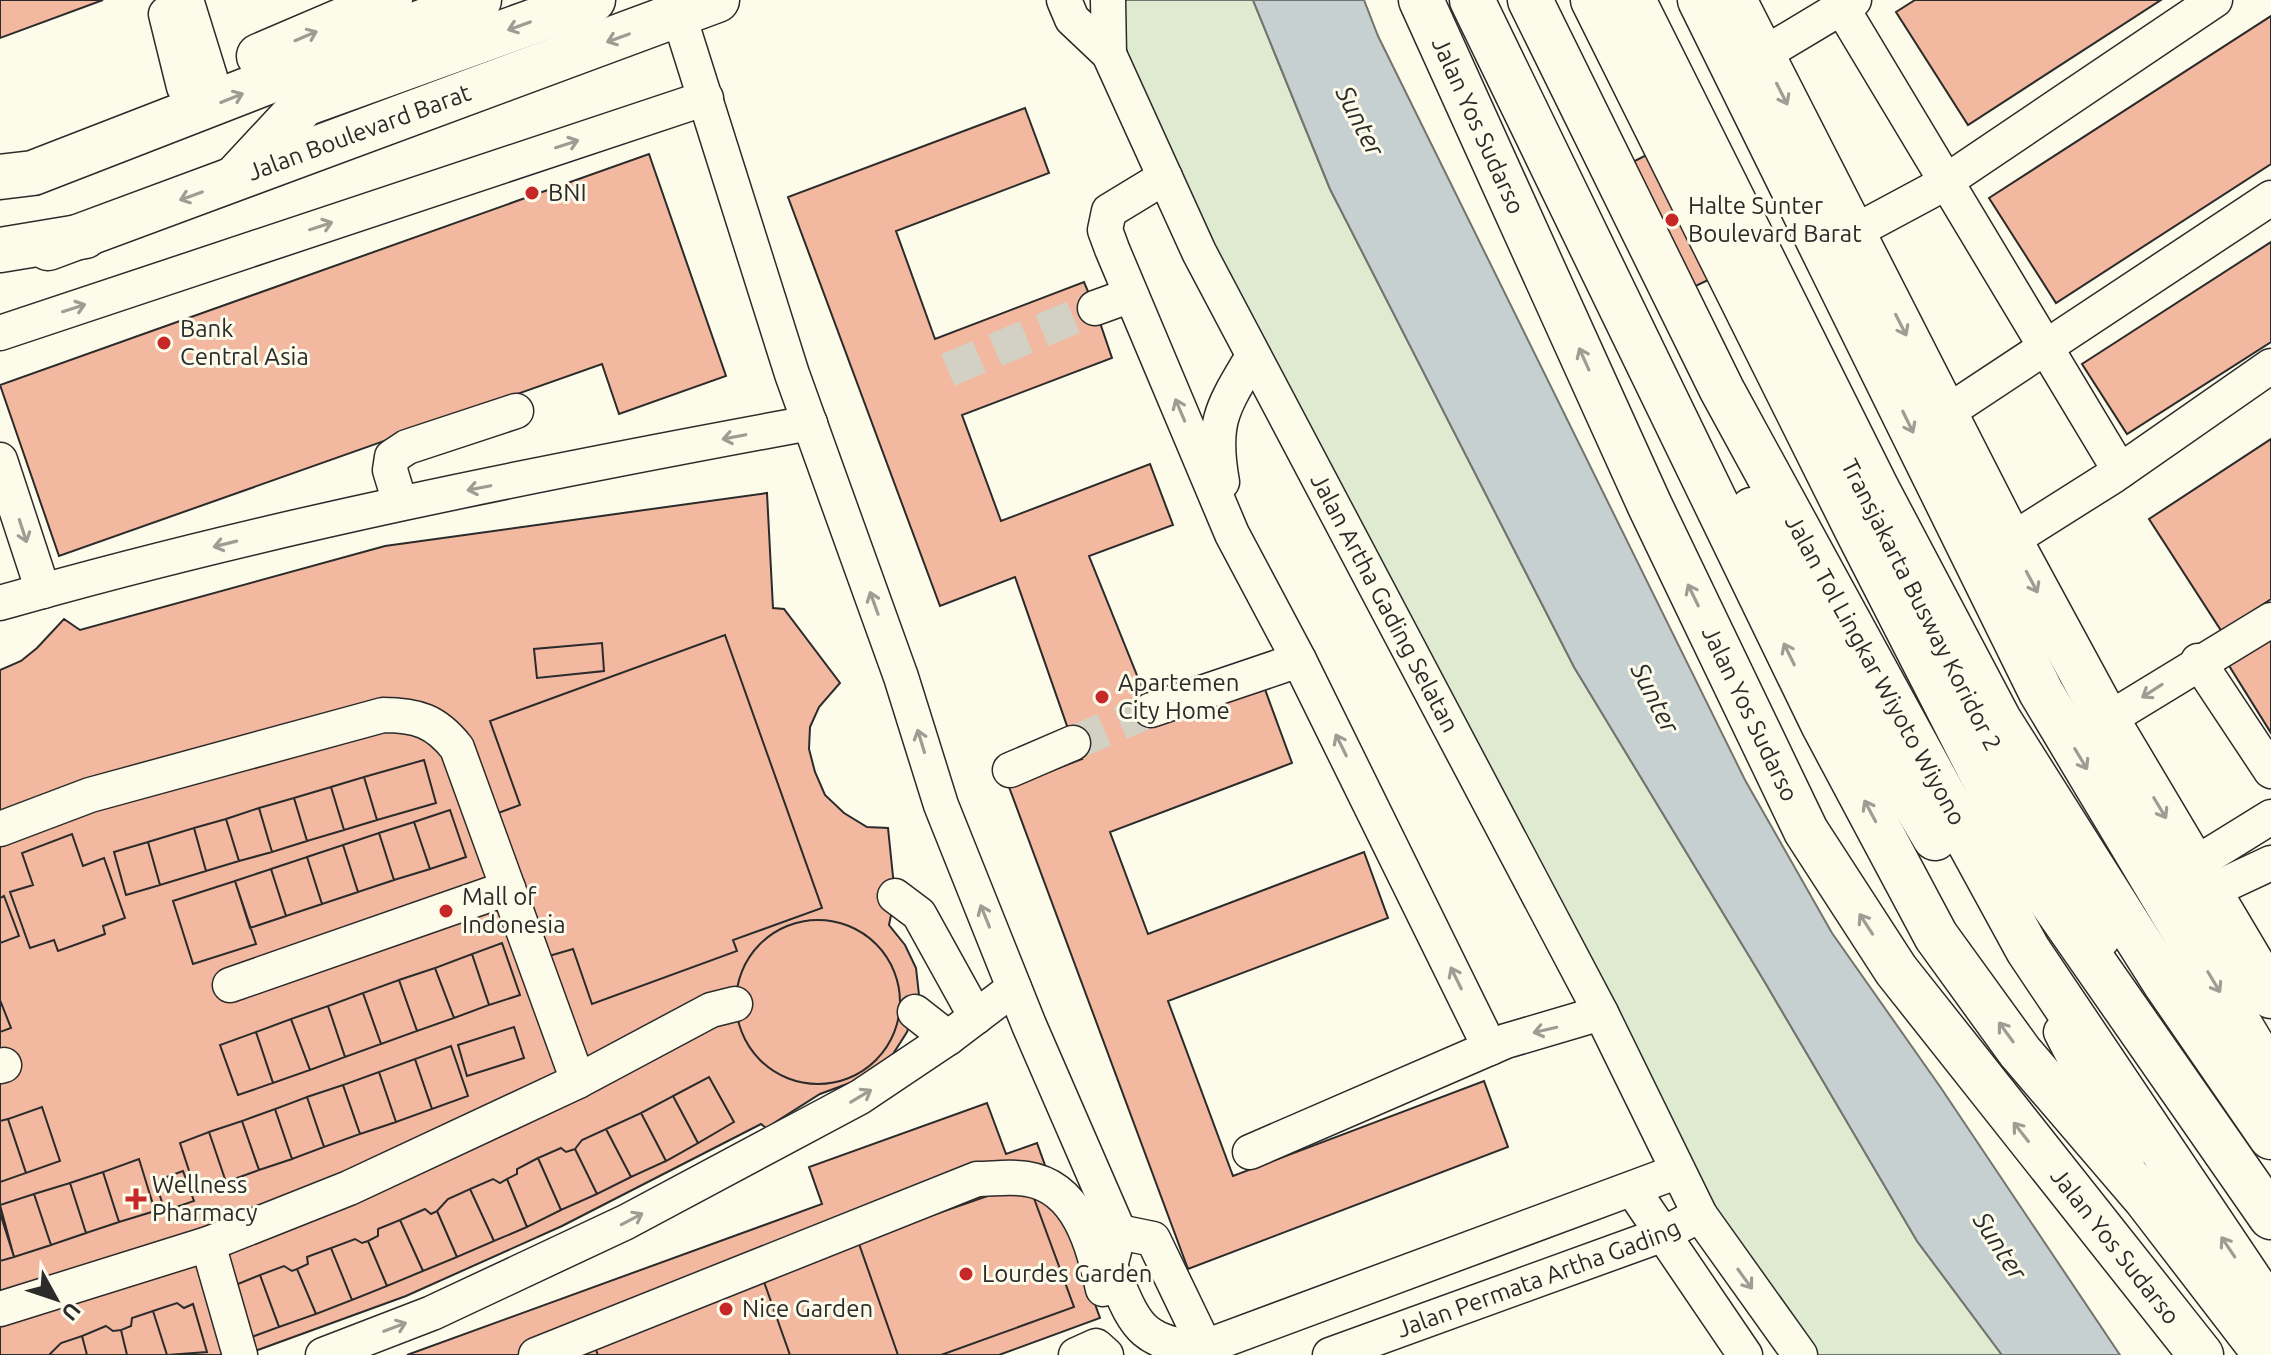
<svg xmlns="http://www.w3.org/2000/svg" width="2271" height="1355" font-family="Ubuntu,sans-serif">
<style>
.green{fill:#deebd1;stroke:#74746e;stroke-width:2}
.water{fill:#c7d0d0;stroke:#74746e;stroke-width:2}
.building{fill:#f2b8a0;stroke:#2b2b2b;stroke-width:2}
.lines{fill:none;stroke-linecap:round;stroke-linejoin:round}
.minor-tunnel{stroke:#d3d1c4;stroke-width:34;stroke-dasharray:34 17;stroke-linecap:butt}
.minor-casing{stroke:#2b2b2b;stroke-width:37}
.major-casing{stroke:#2b2b2b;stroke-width:47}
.highway-casing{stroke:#2b2b2b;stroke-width:47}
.minor{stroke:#fdfbea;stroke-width:34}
.major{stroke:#fdfbea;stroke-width:44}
.highway{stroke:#fdfbea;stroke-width:44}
.oneway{stroke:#9e9d94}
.poi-dot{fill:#c62828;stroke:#fdfbea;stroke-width:3}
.labels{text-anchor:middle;stroke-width:6;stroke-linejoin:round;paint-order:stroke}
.street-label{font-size:24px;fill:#2b2b2b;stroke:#fdfbea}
.poi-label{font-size:24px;fill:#2b2b2b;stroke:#fdfbea;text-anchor:start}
.water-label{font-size:26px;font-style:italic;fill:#2b2b2b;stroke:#fdfbea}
</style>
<rect width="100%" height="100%" fill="#fdfbea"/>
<path class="green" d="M1108 0H1253L1330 189 1574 667 1763 979 1917 1241 2002 1355H1800L1700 1215 1109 54Z"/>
<path class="water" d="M1253 0H1364L1378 36 1745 780 1832 933 1941 1088 2120 1355H2002L1917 1241 1763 979 1574 667 1330 189Z"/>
<path class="building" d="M0 0H103L0 38Z
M1915 0H2161L1968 125 1896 12Z
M2271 16V164L2056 303 1989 198Z
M1025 108 1049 173 896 231 935 339 1084 282 1095 308 1112 358 962 415 1001 521 1150 464 1173 525 1089 556 1151 710 1263 684 1292 763 1110 832 1148 934 1364 852 1388 918 1168 1001 1233 1176 1484 1081 1508 1147 1188 1269 1009 787 1082 759 1073 743 1015 577 940 606 788 197Z
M1660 148 1723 273 1683 292 1621 168Z
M649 154 726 376 619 414 602 364 59 556 0 385Z
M2271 242V342L2127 434 2082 364Z
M2271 439V599L2222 632 2149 519Z
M767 493 773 608 784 609 840 683 819 707 810 727 809 749 815 772 825 795 844 813 867 827 888 828 895 896 889 925 905 945 916 968 919 995 907 1032 893 1054 866 1077 820 1094 766 1128 761 1124 562 1226 406 1296 244 1355H0V670L21 661 37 648 64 619 80 630 385 546Z
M725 635 822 908 733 940 737 951 592 1004 573 949 549 956 498 813 520 805 490 721Z
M2271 637V733L2228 664Z
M602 643 604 671 537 678 534 649Z
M424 760 436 803 377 820 364 777Z
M364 777 377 820 344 830 331 787Z
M331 787 344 830 307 841 294 798Z
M294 798 307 841 272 852 259 808Z
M259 808 272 852 239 861 226 819Z
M450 810 466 857 430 869 414 822Z
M226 819 239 861 206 871 194 828Z
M414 822 430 869 394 880 379 833Z
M194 828 206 871 160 885 148 842Z
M379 833 394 880 358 892 343 845Z
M72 834 83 866 104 858 125 918 103 926 105 934 58 951 54 940 30 948 10 892 33 885 22 853Z
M148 842 160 885 126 895 114 852Z
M343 845 358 892 322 904 307 857Z
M307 857 322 904 286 916 271 869Z
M271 869 286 916 250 928 235 881Z
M235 881 256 944 193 964 173 901Z
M4 896 19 936 0 943V898Z
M736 1002a82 82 0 1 1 164 0a82 82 0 1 1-164 0Z
M502 943 520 995 489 1005 472 954Z
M472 954 489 1005 454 1018 435 968Z
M435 968 454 1018 417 1031 399 980Z
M399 980 417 1031 381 1044 363 993Z
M363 993 381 1044 345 1057 328 1006Z
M0 1000 11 1028 0 1032Z
M328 1006 345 1057 310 1070 291 1019Z
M291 1019 310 1070 273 1083 256 1032Z
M514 1027 524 1058 467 1076 458 1045Z
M256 1032 273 1083 238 1095 220 1045Z
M451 1046 468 1096 432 1109 415 1059Z
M415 1059 432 1109 396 1122 379 1072Z
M379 1072 396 1122 360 1134 343 1085Z
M709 1077 734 1122 698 1143 673 1096Z
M343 1085 360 1134 324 1147 307 1097Z
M673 1096 698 1143 666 1161 641 1113Z
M307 1097 324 1147 292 1159 275 1109Z
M987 1103 1006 1154 1037 1143 1100 1318 999 1355H407L822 1204 809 1167Z
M42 1107 60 1161 26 1173 8 1119Z
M275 1109 292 1159 259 1170 242 1121Z
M641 1113 666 1161 631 1177 606 1129Z
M8 1119 26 1173 0 1182V1121Z
M242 1121 259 1170 226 1182 209 1132Z
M606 1129 631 1177 597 1194 575 1149 582 1140Z
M209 1132 226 1182 196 1192 180 1143Z
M561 1148 566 1152 575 1149 597 1194 561 1210 538 1158Z
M538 1158 561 1210 527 1227 507 1179 517 1174V1169Z
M139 1159 155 1211 119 1222 103 1172Z
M183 1171 194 1201 165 1211 155 1181Z
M103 1172 119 1222 86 1233 70 1183Z
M493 1179 500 1183 507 1179 527 1227 494 1241 470 1189Z
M1028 1182 1074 1307 941 1355H898L858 1241Z
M70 1183 86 1233 51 1245 34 1194Z
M470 1189 494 1241 457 1257 437 1211 448 1199Z
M34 1194 51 1245 14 1257 0 1205Z
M425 1209 431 1214 437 1211 457 1257 423 1271 400 1220Z
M0 1213 14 1257 0 1261Z
M400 1220 423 1271 387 1286 368 1241 378 1236V1229Z
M355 1239 362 1243 368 1241 387 1286 352 1300 331 1248Z
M331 1248 352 1300 316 1314 297 1269 308 1264 307 1257Z
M284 1266 292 1271 297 1269 316 1314 279 1327 260 1275Z
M260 1275 279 1327 246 1339 228 1288Z
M763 1279 790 1355H598L592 1340Z
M177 1303 184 1308 193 1304 207 1352 167 1355 153 1311Z
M153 1311 167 1355H127L121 1330 131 1326 132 1318Z
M106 1326 113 1331 121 1330 127 1355H87L82 1336Z
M82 1336 87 1355H49L61 1343Z"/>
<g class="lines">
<path class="minor-tunnel" d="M948 370 1095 308
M1073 743 1151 710"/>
<g class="minor-casing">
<g id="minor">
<path id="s1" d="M1064 0 1072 19 1109 54 1199 252 1601 1013 1700 1215 1800 1355"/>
<path d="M1108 0 1109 54"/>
<path d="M188 6 210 77"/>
<path d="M1842 8 2120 471"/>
<path d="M166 14 184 87"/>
<path d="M679 16 792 374 901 677 941 805 1029 1025 1119 1232 1110 1266C1136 1325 1137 1343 1206 1349"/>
<path d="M1762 55 1854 0"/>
<path d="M1165 177 1109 211 1105 230 1112 249 1232 534 1299 660 1490 1048"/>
<path d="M1854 232 1936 188 2215 0"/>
<path d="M1095 308 1131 295"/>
<path d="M0 333 706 98"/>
<path d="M1946 413 2271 198"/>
<path d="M0 460 43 591"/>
<path d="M1222 482C1211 421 1223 407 1253 356"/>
<path d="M400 503 390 470 392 457 407 447 516 411"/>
<path d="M2010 541 2113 476 2271 366"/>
<path d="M0 603C266 527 538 473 810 423"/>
<path d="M2198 661 2271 771"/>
<path d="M1151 710 1299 660"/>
<path d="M2107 720 2271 620"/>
<path d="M1988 739 2102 940"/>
<path d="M1010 770 1073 743"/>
<path d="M0 829 90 795 383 715C417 715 436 721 457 748L578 1081"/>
<path d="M2195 864 2271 817"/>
<path d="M2211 891 2271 863"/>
<path d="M895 896 919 914 976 1017"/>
<path d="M230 985 508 888"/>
<path d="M915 1012 948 1038"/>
<path d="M2061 1032 2127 1159"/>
<path d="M0 1066 4 1065"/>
<path d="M1250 1152 1506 1041 1601 1013"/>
<path d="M1633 1190 1745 1355"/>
<path d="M1119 1232 1153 1239 1206 1349"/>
<path d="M208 1244 240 1355"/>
<path d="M0 1309 208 1244 349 1188 578 1081 711 1010 735 1004"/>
<path d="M1186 1354 1676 1172"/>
<path d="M323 1355 432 1313 626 1222 860 1097 948 1038 1014 988"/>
<path d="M536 1355 977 1179C993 1179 1011 1176 1027 1179 1079 1187 1093 1246 1103 1289"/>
<path d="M1076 1355 1096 1346 1106 1355"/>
<path id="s2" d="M1330 1355 1661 1235 1700 1215"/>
</g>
</g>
<g class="major-casing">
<g id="major">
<path d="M259 56 390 0"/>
<path d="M237 176 304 104 593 0"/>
<path d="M0 177 33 173 479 0"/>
<path id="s3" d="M48 248 717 0"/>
</g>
</g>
<g class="highway-casing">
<g id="highway">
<path id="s4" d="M1421 0 1650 506 1806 831 1896 970 2201 1355"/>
<path d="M1472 0 1823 724 1936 936 2020 1052 2146 1199 2266 1355"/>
<path id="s5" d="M1530 0 1722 390 2028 950 2271 1312"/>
<path d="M1593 0 1858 532 2035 878 2271 1217"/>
<path d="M1633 0 1877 489 1999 720 2165 983 2271 1137"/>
<path d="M1700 0 2041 692 2271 1077"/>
<path d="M1734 0 2010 541 2107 720 2271 996"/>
<path d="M0 250 85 236"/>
<path d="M1752 510 1823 649 1935 838"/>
</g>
</g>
<use href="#minor" class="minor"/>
<use href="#major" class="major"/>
<use href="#highway" class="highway"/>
</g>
<defs><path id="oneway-shaft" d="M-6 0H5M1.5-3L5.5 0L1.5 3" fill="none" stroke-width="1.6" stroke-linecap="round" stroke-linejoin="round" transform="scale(2)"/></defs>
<g class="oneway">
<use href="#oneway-shaft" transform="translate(519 26) rotate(160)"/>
<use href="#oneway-shaft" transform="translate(306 36) rotate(-23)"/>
<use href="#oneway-shaft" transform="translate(618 38) rotate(160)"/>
<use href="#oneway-shaft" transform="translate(1782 94) rotate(63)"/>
<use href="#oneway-shaft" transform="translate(232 98) rotate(-22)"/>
<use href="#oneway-shaft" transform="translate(567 144) rotate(-18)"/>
<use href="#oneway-shaft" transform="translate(191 196) rotate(160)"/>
<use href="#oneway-shaft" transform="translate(321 226) rotate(-18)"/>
<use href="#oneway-shaft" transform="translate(74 308) rotate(-18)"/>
<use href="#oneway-shaft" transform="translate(1901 325) rotate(63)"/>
<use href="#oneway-shaft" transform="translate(1584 359) rotate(-114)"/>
<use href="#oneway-shaft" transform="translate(1180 410) rotate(-113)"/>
<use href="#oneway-shaft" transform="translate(1908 422) rotate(64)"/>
<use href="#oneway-shaft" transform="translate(734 437) rotate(169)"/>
<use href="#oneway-shaft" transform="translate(479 488) rotate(169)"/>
<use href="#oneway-shaft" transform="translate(23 531) rotate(72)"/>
<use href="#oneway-shaft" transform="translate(225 544) rotate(166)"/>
<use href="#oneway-shaft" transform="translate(2032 582) rotate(62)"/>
<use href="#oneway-shaft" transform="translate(1693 595) rotate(-116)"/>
<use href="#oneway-shaft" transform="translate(874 603) rotate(-110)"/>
<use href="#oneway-shaft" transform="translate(1789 654) rotate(-116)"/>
<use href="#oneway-shaft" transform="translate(2152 691) rotate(147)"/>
<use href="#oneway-shaft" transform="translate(921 741) rotate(-107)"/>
<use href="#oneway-shaft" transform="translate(1341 745) rotate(-116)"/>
<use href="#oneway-shaft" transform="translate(2081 759) rotate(59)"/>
<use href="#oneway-shaft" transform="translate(2160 808) rotate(59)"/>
<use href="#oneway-shaft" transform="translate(1870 811) rotate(-118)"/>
<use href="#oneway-shaft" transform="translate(985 916) rotate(-112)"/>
<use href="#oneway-shaft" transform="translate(1866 924) rotate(-123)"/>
<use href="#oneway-shaft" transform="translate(1456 978) rotate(-116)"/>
<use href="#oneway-shaft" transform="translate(2214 982) rotate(59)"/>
<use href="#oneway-shaft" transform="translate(1545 1030) rotate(167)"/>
<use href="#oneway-shaft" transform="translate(2006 1032) rotate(-126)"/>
<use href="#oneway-shaft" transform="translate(861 1096) rotate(-31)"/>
<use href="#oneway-shaft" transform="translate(2021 1132) rotate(-128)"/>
<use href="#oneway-shaft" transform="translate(632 1219) rotate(-28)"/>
<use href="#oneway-shaft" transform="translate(2228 1247) rotate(-124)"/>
<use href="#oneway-shaft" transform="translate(1745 1279) rotate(54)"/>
<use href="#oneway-shaft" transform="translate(395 1327) rotate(-21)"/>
</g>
<g class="poi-dot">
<circle cx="532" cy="193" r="8"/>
<circle cx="1672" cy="220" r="8"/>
<circle cx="164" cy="343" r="8"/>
<circle cx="1102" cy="697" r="8"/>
<circle cx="446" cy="911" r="8"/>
<path d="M132 1187h8v8h8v8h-8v8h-8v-8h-8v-8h8z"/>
<circle cx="966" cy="1274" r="8"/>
<circle cx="726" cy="1309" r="8"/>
</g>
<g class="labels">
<g class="street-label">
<text dy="8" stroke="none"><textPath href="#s4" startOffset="138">Jalan Yos Sudarso</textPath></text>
<text dy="8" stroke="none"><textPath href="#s3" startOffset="332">Jalan Boulevard Barat</textPath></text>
<text dy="8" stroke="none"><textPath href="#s1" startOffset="686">Jalan Artha Gading Selatan</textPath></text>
<text transform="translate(1921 605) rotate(63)" y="8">Transjakarta Busway Koridor 2</text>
<text dy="8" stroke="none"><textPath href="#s5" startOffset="754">Jalan Tol Lingkar Wiyoto Wiyono</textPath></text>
<text dy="8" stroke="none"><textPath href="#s4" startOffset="786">Jalan Yos Sudarso</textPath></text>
<text dy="8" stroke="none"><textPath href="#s4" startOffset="1434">Jalan Yos Sudarso</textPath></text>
<text dy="8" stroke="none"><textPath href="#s2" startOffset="222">Jalan Permata Artha Gading</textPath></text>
</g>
<g class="poi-label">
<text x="548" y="201">BNI</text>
<text x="1688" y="214">Halte Sunter<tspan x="1688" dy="28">Boulevard Barat</tspan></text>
<text x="180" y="337">Bank<tspan x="180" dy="28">Central Asia</tspan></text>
<text x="1118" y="691">Apartemen<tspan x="1118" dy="28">City Home</tspan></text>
<text x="462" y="905">Mall of<tspan x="462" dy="28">Indonesia</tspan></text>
<text x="152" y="1193">Wellness<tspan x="152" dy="28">Pharmacy</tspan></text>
<text x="982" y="1282">Lourdes Garden</text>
<text x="742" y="1317">Nice Garden</text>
</g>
<g class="water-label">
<text transform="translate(1360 121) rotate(63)" y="9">Sunter</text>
<text transform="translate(1655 698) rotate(63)" y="9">Sunter</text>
<text transform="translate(2000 1246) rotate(57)" y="9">Sunter</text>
</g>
</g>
<g transform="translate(56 1299) rotate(130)" stroke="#fdfbea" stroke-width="6" paint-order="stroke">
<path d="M0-6L14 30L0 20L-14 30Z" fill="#2b2b2b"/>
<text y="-12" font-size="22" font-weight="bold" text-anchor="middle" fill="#2b2b2b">U</text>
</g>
</svg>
